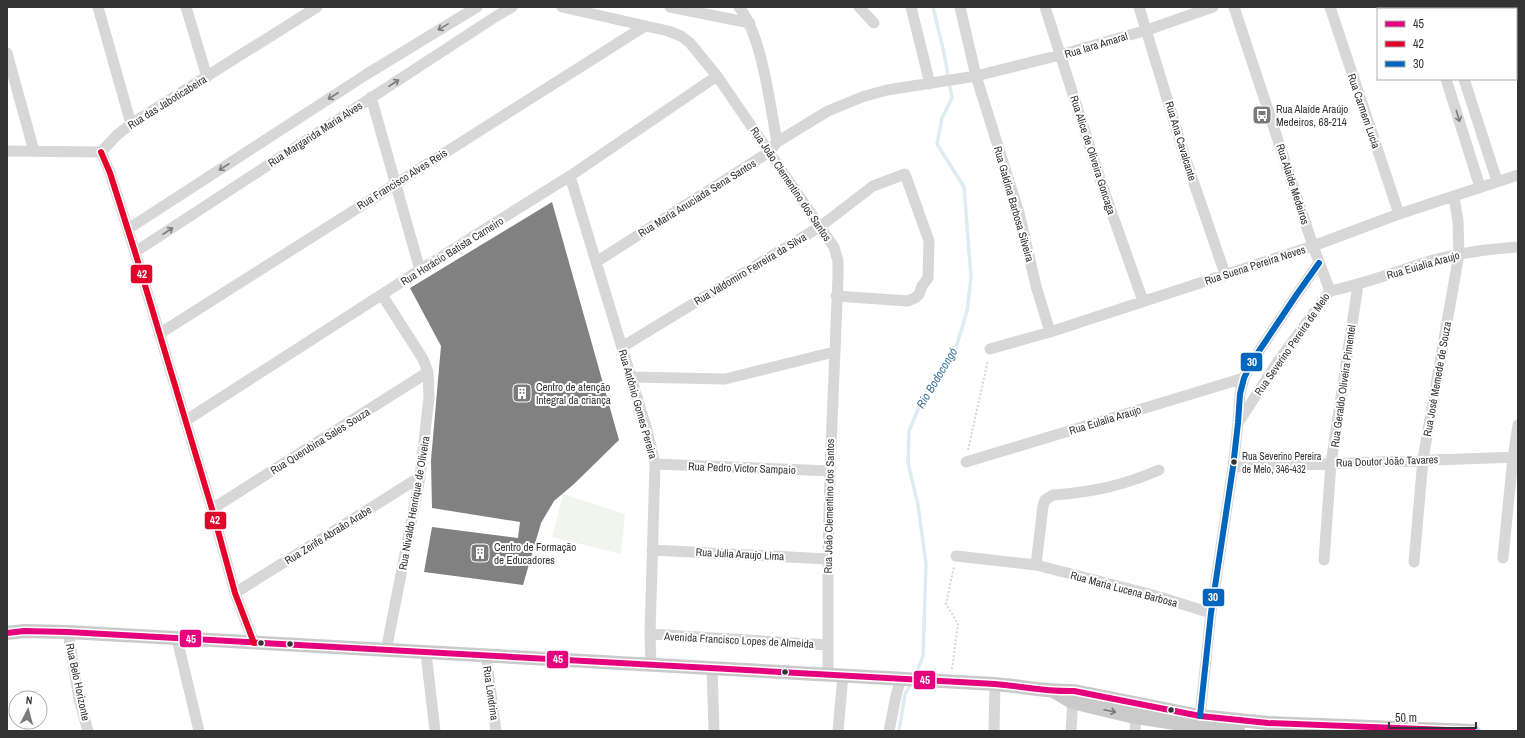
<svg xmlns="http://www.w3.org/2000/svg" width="1525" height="738" font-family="'Archivo Narrow',sans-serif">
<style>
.green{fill:#f1f5ed}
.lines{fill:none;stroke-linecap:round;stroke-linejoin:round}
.stream{stroke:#ddebf3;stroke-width:3.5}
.building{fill:#818181}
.path{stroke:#d6d6d6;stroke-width:2;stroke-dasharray:2 2;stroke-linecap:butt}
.minor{stroke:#d7d7d7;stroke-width:11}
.major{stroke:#cacaca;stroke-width:14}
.bus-1-casing{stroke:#fff;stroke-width:9}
.bus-2-casing{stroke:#fff;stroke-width:9}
.bus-3-casing{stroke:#fff;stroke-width:9}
.bus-1{stroke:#e5007d;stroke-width:6}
.bus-2{stroke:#e4002b;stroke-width:6}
.bus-3{stroke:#0065bd;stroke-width:6}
.oneway{stroke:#7d7d7d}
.oneway2{stroke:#777}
.bus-dot{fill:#333;stroke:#fff;stroke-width:1.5}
.labels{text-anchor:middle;stroke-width:4;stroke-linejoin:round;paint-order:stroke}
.bus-label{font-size:10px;fill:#333;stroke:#fff;text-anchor:start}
.street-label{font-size:11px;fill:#333;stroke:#fff}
.poi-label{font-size:11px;fill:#333;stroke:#fff;text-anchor:start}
.water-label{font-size:12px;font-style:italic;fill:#3f7597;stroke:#fff}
.line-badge{stroke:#fff;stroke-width:1.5}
.badge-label{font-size:11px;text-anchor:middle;font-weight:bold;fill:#fff}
</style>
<rect width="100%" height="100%" fill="#fff"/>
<path class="green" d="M563 494 625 514 621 554 552 537Z"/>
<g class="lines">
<path class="stream" d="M915 677 923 656 926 564 918 505 908 463 909 431 924 395 955 351 967 311 971 277 964 187 937 144 942 118 952 98 944 53 933 7
M899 731 905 694 912 682"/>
</g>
<path class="building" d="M552 202 619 440 574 484 554 501 541 523 523 585 424 572 432 527 518 538 520 522 432 508 431 460 441 346 410 288Z"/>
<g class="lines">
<path class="path" d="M968 450 988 360
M952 669 958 624 946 604 954 567"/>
<path class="minor" d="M98 7 131 124
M186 7 207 77
M562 7 668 31 681 36 690 43 717 76 834 247 838 261V277L830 471 828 559V674
M670 7 750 23
M739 7C762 35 770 105 777 142
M859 7 874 23
M911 7 930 84
M960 7 976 76 1019 213 1036 286 1050 332
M1045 7 1102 185 1143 301
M1139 7 1184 154 1225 274
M1234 7 1313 246 1330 291
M1330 7 1399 214
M1424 7V9
M1441 7 1442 9
M7 53 34 151
M1446 79 1480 187
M1464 79 1497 181
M371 97 420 270
M7 151 101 152
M101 152 110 173 135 252 212 509 235 593 254 643
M101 152 117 135 131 124 317 7
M570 176 647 430 655 464 650 634 651 664
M128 229 367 74 477 7
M135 252 495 17 512 7
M596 262 769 152 777 142 828 111 862 97 887 90 976 76 1060 55 1147 30 1213 7
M1330 291C1364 284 1395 272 1427 262 1457 253 1487 249 1518 247
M382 295 423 359 428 372 429 397 420 477 386 651
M159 334 645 26
M622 347 821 226 873 186 905 174 929 241 928 278 922 286 919 294 915 298 908 301 836 296
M990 349 1050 332 1313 246 1399 214 1518 175
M632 377 725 379 834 352
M185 421 420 270 570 176 717 76
M1238 423 1279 360 1330 291
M966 462 1244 378
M655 464 830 471
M1233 467 1518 457
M212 509 428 372
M652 550 828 559
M956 556 1036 565 1153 595 1211 613
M1503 558 1513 457 1518 425
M1324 560 1331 463 1358 285
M1414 562 1423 459 1459 254 1458 221 1454 197
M1036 565 1043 506 1045 500 1053 495C1093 492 1122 486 1159 470
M235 593 420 477
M68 632 79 699 88 731
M650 634 828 645
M177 639 199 731
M426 653 435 731
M486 656 496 731
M712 667 714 731
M1200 716 1211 613 1233 467 1238 423 1240 394 1244 378 1253 360 1297 294 1319 263
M838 731 843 675
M889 731 896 696 901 678
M994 731 995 684
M1071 731 1073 696
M1135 731 1136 717"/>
<path class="major" d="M7 633 24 631 68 632 995 684C1021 686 1047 692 1074 691L1200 716 1268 723 1473 731
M1055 692 1072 702 1130 716 1200 727 1238 731"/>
<g class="bus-1-casing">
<path id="bus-1" d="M7 633 24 631 68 632 995 684C1021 686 1047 692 1074 691L1200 716 1268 723 1473 731"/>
</g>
<g class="bus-2-casing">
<path id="bus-2" d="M101 152 110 173 135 252 212 509 235 593 254 643"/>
</g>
<g class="bus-3-casing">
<path id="bus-3" d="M1200 716 1211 613 1233 467 1238 423 1240 394 1244 378 1253 360 1297 294 1319 263"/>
</g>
<use href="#bus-1" class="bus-1"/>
<use href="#bus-2" class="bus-2"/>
<use href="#bus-3" class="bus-3"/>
</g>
<defs><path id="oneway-shaft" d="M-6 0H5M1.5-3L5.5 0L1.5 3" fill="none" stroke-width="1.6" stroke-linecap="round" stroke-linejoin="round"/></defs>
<g class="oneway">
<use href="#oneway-shaft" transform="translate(443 27) rotate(149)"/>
<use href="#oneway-shaft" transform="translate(394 83) rotate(-33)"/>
<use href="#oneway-shaft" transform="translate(333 96) rotate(147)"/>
<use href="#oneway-shaft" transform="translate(1458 116) rotate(73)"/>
<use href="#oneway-shaft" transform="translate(224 167) rotate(147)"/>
<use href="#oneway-shaft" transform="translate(168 231) rotate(-33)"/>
</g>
<use class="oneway2" href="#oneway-shaft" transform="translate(1110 711) rotate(12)"/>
<defs>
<g id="bus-square" transform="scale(1)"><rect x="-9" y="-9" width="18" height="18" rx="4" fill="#7a7a7a" stroke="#fff"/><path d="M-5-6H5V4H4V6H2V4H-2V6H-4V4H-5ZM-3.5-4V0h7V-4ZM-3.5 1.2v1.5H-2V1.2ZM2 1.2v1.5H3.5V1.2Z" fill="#fff"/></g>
<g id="building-square" transform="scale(1)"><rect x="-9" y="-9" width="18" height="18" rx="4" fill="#7a7a7a" stroke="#fff"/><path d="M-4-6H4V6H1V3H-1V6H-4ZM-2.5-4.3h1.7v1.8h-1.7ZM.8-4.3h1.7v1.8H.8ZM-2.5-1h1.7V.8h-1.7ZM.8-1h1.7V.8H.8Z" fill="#fff"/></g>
</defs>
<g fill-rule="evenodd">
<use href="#bus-square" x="1262" y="115"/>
<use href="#building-square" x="522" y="393"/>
<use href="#building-square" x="480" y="553"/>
</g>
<g class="bus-dot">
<circle cx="1234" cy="462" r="3.5"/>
<circle cx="261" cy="643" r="3.5"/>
<circle cx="290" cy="644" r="3.5"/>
<circle cx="785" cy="672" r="3.5"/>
<circle cx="1171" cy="710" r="3.5"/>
</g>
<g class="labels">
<g class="bus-label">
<text x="1242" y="460">Rua Severino Pereira<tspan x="1242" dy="13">de Melo, 346-432</tspan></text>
</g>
<g class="street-label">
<text transform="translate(1096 45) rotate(-17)" y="4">Rua Iara Amaral</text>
<text transform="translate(167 102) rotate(-32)" y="4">Rua das Jaboticabeira</text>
<text transform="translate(1364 111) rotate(71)" y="4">Rua Carmem Lucia</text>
<text transform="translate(315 134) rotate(-33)" y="4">Rua Margarida Maria Alves</text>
<text transform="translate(1181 141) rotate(73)" y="4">Rua Ana Cavalcante</text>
<text transform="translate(1093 155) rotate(72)" y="4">Rua Alice de Oliveira Goncaga</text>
<text transform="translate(402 179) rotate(-32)" y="4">Rua Francisco Alves Reis</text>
<text transform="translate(791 184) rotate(56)" y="4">Rua João Clementino dos Santos</text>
<text transform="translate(1293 184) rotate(72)" y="4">Rua Alaíde Medeiros</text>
<text transform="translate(697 198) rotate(-32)" y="4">Rua Maria Anuciada Sena Santos</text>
<text transform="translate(1014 204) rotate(74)" y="4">Rua Galdina Barbosa Silveira</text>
<text transform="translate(452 251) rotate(-32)" y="4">Rua Horácio Batista Carneiro</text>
<text transform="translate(1255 265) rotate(-18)" y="4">Rua Suena Pereira Neves</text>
<text transform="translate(1423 265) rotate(-16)" y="4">Rua Euialia Araujo</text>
<text transform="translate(750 269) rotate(-31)" y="4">Rua Valdomiro Ferreira da Silva</text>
<text transform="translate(1292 344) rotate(-55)" y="4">Rua Severino Pereira de Melo</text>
<text transform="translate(1437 379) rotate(-80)" y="4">Rua José Memede de Souza</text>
<text transform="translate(1343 386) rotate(-82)" y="4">Rua Geraldo Oliveira Pimentel</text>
<text transform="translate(638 404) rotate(74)" y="4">Rua Antônio Gomes Pereira</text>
<text transform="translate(1105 420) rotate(-17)" y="4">Rua Eulalia Araujo</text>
<text transform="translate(320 441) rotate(-32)" y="4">Rua Querubina Sales Souza</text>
<text transform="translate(1387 461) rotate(-2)" y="4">Rua Doutor João Tavares</text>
<text transform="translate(742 468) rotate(2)" y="4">Rua Pedro Victor Sampaio</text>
<text transform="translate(414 503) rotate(-80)" y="4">Rua Nivaldo Henrique de Oliveira</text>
<text transform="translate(829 506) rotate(-89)" y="4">Rua João Clementino dos Santos</text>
<text transform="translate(328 535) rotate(-32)" y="4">Rua Zerife Abraão Arabe</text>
<text transform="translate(740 554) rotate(3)" y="4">Rua Julia Araujo Lima</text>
<text transform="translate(1124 589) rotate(15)" y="4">Rua Maria Lucena Barbosa</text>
<text transform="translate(739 640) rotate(3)" y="4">Avenida Francisco Lopes de Almeida</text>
<text transform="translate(78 682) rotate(78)" y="4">Rua Belo Horizonte</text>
<text transform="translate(491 693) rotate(82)" y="4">Rua Londrina</text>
</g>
<g class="poi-label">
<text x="1276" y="113">Rua Alaíde Araújo<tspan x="1276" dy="13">Medeiros, 68-214</tspan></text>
<text x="536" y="391">Centro de atenção<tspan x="536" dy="13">Integral da criança</tspan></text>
<text x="494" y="551">Centro de Formação<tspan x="494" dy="13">de Educadores</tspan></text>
</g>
<g class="water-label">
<text transform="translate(937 378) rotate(-59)" y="4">Rio Bodocongó</text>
</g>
</g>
<g class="line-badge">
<rect x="130" y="264" width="23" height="20" rx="4" fill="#e4002b"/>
<rect x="1240" y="352" width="23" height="20" rx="4" fill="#0065bd"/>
<rect x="204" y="511" width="23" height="19" rx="4" fill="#e4002b"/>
<rect x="1202" y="588" width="23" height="19" rx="4" fill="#0065bd"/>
<rect x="179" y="629" width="23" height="19" rx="4" fill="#e5007d"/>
<rect x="546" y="650" width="23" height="19" rx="4" fill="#e5007d"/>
<rect x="913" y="670" width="23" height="20" rx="4" fill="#e5007d"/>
</g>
<g class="badge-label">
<text x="142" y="278">42</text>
<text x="1252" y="366">30</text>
<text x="215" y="524">42</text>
<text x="1213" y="601">30</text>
<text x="191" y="643">45</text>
<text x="558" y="663">45</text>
<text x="925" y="684">45</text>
</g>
<rect width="1525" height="738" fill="none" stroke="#333333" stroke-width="16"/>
<rect x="1377" y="8" width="140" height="72" fill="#ffffff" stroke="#adadad"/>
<rect x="1385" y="21" width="20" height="6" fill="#e5007d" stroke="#adadad"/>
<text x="1413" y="28" font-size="12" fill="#333333">45</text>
<rect x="1385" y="41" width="20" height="6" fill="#e4002b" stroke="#adadad"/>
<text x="1413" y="48" font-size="12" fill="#333333">42</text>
<rect x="1385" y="61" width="20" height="6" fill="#0065bd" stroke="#adadad"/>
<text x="1413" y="68" font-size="12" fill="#333333">30</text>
<g transform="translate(28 710) rotate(6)"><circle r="19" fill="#ffffff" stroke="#adadad"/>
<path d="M0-3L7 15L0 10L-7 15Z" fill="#7a7a7a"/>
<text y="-6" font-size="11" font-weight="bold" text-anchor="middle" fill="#333333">N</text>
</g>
<path d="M1389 722v6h87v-6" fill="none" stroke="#333333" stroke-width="2"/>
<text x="1395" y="722" font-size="12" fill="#333333" stroke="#ffffff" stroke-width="3" paint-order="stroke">50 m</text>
</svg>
